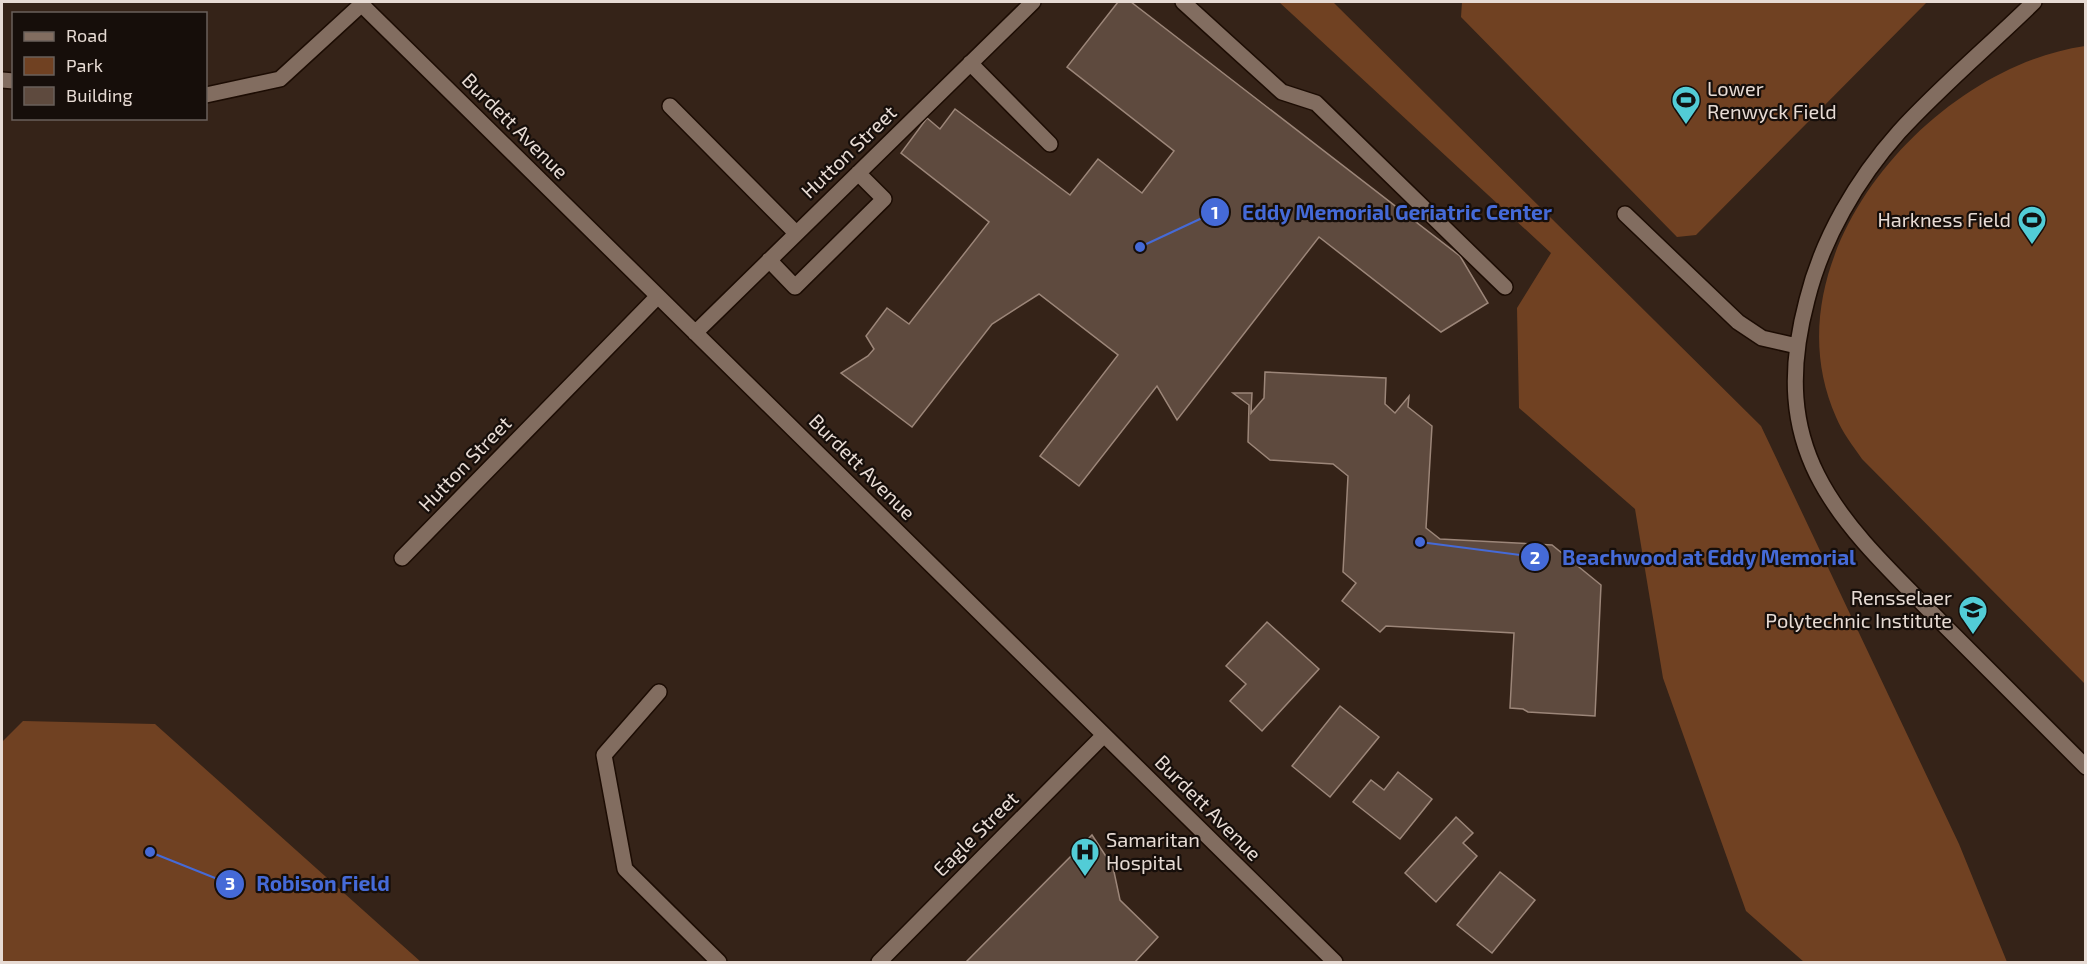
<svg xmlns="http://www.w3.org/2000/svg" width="2087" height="964" font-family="'Exo 2',sans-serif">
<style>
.green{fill:#704122}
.building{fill:#5e4a3e;stroke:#9c8679;stroke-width:1.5}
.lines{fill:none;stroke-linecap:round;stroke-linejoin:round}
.minor-casing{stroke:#1c0c03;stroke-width:18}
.minor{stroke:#826d60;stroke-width:15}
.labels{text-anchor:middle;stroke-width:4.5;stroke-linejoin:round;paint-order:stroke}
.poi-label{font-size:20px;fill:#e7dbd4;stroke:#160e0a;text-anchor:start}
.street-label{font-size:20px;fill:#e7dbd4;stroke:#160e0a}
.leader{fill:none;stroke:#456ad7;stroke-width:2}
.callout-dot{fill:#456ad7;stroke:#160e0a;stroke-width:2}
.mark-label{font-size:18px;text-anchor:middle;font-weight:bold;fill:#fff}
.callout-label{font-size:21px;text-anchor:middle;font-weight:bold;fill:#456ad7;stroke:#160e0a;stroke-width:4.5;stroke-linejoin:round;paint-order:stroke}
</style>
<rect width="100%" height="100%" fill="#352318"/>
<path class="green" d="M1279 2H1333L1761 426 1959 844 2007 962H1804L1746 911 1663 678 1635 509 1519 408 1517 308 1551 253Z
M1462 2H1927L1696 235 1677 237 1461 17Z
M2085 46H2086L2085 684 1862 459C1853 446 1842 432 1836 417 1765 257 1931 68 2085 46Z
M23 721 155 724 421 962H2V742Z"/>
<path class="building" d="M1118 2H1131L1460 256 1488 303 1441 332 1319 237 1177 420 1157 386 1079 486 1040 456 1118 355 1039 294 992 324 912 427 841 373 868 356 874 349 866 336 887 308 909 324 989 222 901 153 927 118 940 129 955 109 1070 195 1098 159 1142 193 1174 151 1067 67Z
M1265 372 1386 378 1385 404 1395 413 1409 396 1408 407 1432 426 1426 528 1440 539 1552 545 1601 585 1595 716 1528 712 1523 709 1510 708 1514 633 1386 626 1380 632 1342 601 1356 583 1343 572 1348 476 1333 464 1270 460 1248 442 1249 405 1233 393H1252L1251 413 1264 398Z
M1267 622 1319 669 1262 731 1230 701 1246 684 1226 666Z
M1340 706 1379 737 1330 797 1292 766Z
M1398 772 1432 799 1400 839 1353 802 1371 780 1384 790Z
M1456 817 1473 833 1463 843 1477 856 1436 902 1405 873Z
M1092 835 1113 867 1120 900 1158 937 1135 962H966Z
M1500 872 1535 900 1492 953 1457 925Z"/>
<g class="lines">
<g class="minor-casing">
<path id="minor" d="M359 2 1335 962
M1183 2 1282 92 1316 103 1505 287
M2034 2C1990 45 1939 88 1899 132 1857 179 1822 239 1807 300 1766 454 1838 519 1939 620 1988 669 2037 718 2086 767
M970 63 1050 144
M2 80 14 81
M206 95 280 79 364 2
M670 106 796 233
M1625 214 1738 322 1762 338 1797 346
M769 260 795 287 884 199 858 173
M695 333 1033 2
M402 558 658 296
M659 692 604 755 625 869 719 962
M879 962 1104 735"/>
</g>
<use href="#minor" class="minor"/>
</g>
<defs>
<g id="stadium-pin" transform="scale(1.5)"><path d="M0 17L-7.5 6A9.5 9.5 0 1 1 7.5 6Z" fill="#52ccd6" stroke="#160e0a"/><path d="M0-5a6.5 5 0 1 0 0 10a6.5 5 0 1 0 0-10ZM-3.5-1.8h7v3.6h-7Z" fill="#111"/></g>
<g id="university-pin" transform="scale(1.5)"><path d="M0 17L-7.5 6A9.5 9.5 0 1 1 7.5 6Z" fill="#52ccd6" stroke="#160e0a"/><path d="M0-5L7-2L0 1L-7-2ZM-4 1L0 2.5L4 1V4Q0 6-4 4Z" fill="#111"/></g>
<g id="hospital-pin" transform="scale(1.5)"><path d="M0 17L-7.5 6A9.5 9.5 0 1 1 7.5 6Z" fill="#52ccd6" stroke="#160e0a"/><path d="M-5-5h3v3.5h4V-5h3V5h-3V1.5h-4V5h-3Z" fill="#111"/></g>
</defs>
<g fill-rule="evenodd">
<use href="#stadium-pin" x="1686" y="100"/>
<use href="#stadium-pin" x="2032" y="220"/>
<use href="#university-pin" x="1973" y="610"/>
<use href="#hospital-pin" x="1085" y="852"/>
</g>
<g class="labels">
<g class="poi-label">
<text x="1707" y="96">Lower<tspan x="1707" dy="23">Renwyck Field</tspan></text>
<text x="2011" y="227" text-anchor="end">Harkness Field</text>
<text x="1952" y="605" text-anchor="end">Rensselaer<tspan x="1952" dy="23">Polytechnic Institute</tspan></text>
<text x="1106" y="847">Samaritan<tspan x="1106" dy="23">Hospital</tspan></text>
</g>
<g class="street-label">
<text transform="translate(515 126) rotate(45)" y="7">Burdett Avenue</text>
<text transform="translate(849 152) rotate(-44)" y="7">Hutton Street</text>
<text transform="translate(465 464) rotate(-46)" y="7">Hutton Street</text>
<text transform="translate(862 467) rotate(45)" y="7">Burdett Avenue</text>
<text transform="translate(1208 808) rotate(45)" y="7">Burdett Avenue</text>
<text transform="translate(976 834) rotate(-45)" y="7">Eagle Street</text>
</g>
</g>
<path class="leader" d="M1140 247L1215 212M1420 542L1535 557M150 852L230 884"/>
<g class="callout-dot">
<circle cx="1140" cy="247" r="6"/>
<circle cx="1420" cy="542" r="6"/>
<circle cx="150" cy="852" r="6"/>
<circle cx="1215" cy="212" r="15"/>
<circle cx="1535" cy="557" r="15"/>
<circle cx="230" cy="884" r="15"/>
</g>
<g class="mark-label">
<text x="1215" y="219">1</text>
<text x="1535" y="564">2</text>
<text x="230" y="890">3</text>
</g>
<g class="callout-label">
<text x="1397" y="220">Eddy Memorial Geriatric Center</text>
<text x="1709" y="565">Beachwood at Eddy Memorial</text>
<text x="323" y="891">Robison Field</text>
</g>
<rect width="2087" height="964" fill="none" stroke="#e7dbd4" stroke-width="6"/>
<rect x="12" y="12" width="195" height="108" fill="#160e0a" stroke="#6a605b" stroke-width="1.5"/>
<rect x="24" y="32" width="30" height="9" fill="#826d60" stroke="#6a605b" stroke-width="1.5"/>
<text x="66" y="42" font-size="18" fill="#e7dbd4">Road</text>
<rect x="24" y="57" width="30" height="18" fill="#704122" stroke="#6a605b" stroke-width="1.5"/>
<text x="66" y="72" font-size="18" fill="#e7dbd4">Park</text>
<rect x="24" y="87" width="30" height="18" fill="#5e4a3e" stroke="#6a605b" stroke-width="1.5"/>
<text x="66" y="102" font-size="18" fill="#e7dbd4">Building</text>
</svg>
